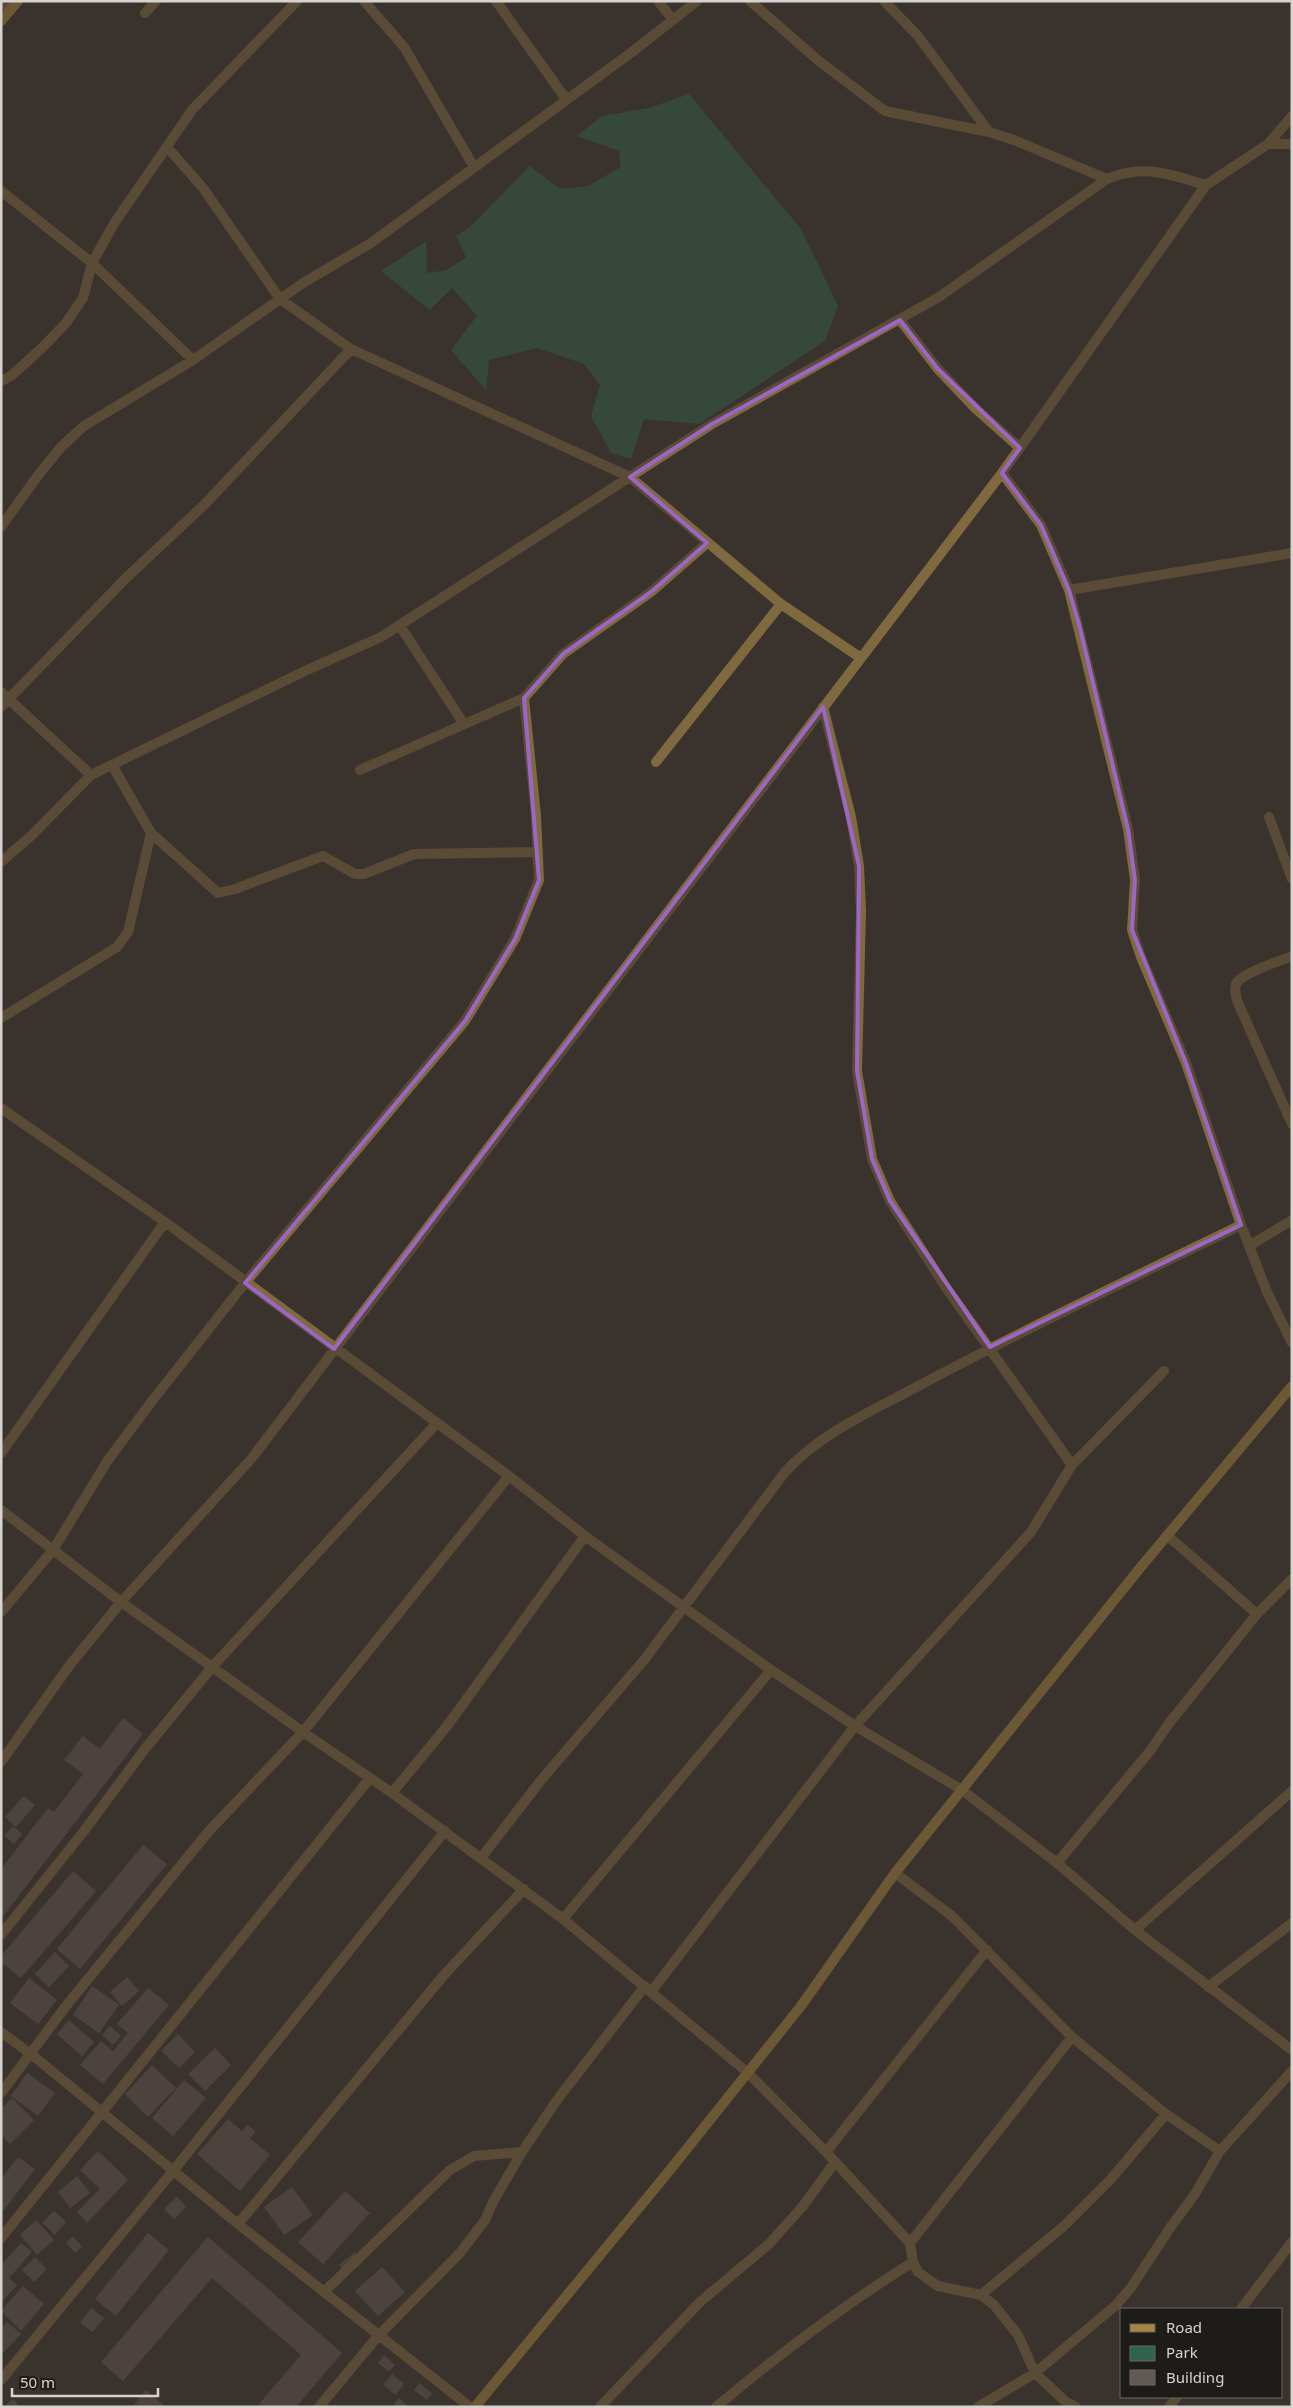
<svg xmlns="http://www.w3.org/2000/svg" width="1293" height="2408" font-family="'Noto Sans',sans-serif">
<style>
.green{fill:#31624d}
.building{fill:#625855}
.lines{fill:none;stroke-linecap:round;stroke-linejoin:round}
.street{stroke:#7f693f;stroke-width:10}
.secondary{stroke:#a9863e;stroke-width:10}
.marked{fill:none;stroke:#9b66c5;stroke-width:4;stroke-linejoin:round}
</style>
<rect width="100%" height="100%" fill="#3a332d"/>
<path class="green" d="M689 94 801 229 838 306 825 341 699 424 644 419 631 459 611 453 591 416 600 385 584 364 537 348 489 360 486 390 451 350 477 316 452 288 430 310 381 271 426 241 427 273 447 270 466 257 456 236 471 226 530 166 560 189 588 186 621 167 619 151 577 136 602 116 649 108Z"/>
<path class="building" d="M123 1718 143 1734 1 1919V1869L48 1808 54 1812 83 1774 64 1760 83 1736 100 1749Z
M24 1796 35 1805 16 1827 5 1817Z
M13 1826 22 1834 14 1844 4 1836Z
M143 1845 167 1864 80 1969 57 1949Z
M73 1871 96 1891 21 1978 1 1962V1956Z
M55 1952 69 1966 49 1987 35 1974Z
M127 1977 139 1991 122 2006 110 1992Z
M29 1978 57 2000 38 2024 10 2003Z
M92 1986 119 2005 99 2033 73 2015Z
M148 1988 169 2005 103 2084 80 2065 101 2041 113 2051 128 2033 117 2024Z
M69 2020 94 2042 82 2056 57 2034Z
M110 2026 121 2036 113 2045 102 2035Z
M178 2034 195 2052 179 2068 161 2051Z
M215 2048 231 2065 205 2091 188 2074Z
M152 2065 176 2088 148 2117 125 2094Z
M27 2073 55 2093 38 2116 11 2096Z
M184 2080 206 2098 173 2136 152 2118Z
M12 2098 34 2120 10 2144 1 2135V2109Z
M228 2119 242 2131 247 2125 256 2131 250 2138 270 2155 240 2191 197 2154Z
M98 2151 128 2180 87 2223 77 2212 100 2189 80 2170Z
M18 2157 35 2169 1 2214V2179Z
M77 2176 90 2193 70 2208 58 2192Z
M292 2187 313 2215 284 2235 264 2207Z
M345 2191 370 2213 323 2264 298 2242Z
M177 2197 186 2207 174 2219 164 2209Z
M54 2211 66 2222 55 2235 42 2223Z
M36 2220 54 2240 37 2255 20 2235Z
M148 2233 169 2250 116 2316 95 2299Z
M73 2236 82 2247 75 2253 66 2243Z
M208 2237 342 2353 296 2407H263L259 2404 301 2355 212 2278 123 2381 101 2362Z
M21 2243 32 2252 9 2278 17 2285 1 2303V2265Z
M355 2252 363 2262 347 2275 339 2265Z
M35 2257 47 2269 34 2282 22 2270Z
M382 2267 405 2292 378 2316 355 2291Z
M23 2286 44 2304 21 2331 1 2311Z
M91 2308 104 2318 93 2332 80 2323Z
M7 2322 21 2334 1 2355V2328Z
M384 2355 395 2365 389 2372 378 2363Z
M392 2374 404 2384 396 2395 383 2385Z
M419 2383 432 2393 427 2400 414 2390Z
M146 2390 166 2407H132Z
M399 2398 409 2407H397L394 2404Z
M13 2399 20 2407H3Z"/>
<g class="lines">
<path class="street" d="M364 1 404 47 474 167
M496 1 566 99
M658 1 673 20
M750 1 819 61 885 111 989 132 1014 140 1107 179
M884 1 918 36 989 132
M1 2 11 10
M145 13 156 1
M1268 144H1292
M167 147 203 188 280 299 351 349 630 477 781 604 861 658
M1 191 92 263 193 360
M900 320 938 369 975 408 1020 448
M1 381 11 376 43 347 66 323 83 298 92 263 115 222 192 110 297 1
M1002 473 1041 525 1069 590 1128 829 1135 880 1132 930 1141 957 1186 1063 1241 1225 1267 1292 1292 1343
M1 527 36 478 61 447 84 426 193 360 303 283 371 243 632 52 697 1
M1069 590 1292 553
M400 626 464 724
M1 692 91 775
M1 707 126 578 205 504 351 349
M823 707 851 817 859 866 861 911 857 1071 872 1159 890 1201 945 1286 1072 1465
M656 762 781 604
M360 770 524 698 563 654 651 592 707 543
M1269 817 1292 879
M151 833 218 893 235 889 323 856 355 874H364L414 854 537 852
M1 862 32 835 91 775 307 670 381 637 712 424 939 297 1107 179C1144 163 1171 175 1206 185
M1292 956C1280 961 1241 973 1236 984 1234 991 1236 997 1238 1003L1292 1124
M1 1018 117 947 128 932 151 833 112 765
M1 1108 165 1222 509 1476 585 1536 771 1670 855 1726 962 1790 1057 1863 1135 1930 1292 2050
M1249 1246 1292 1220
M1 1453 165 1222
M1 1510 121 1602 303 1732 509 1476
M1 1612 53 1550 108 1460 152 1401 245 1283 465 1021 515 939 539 880 536 816 524 698
M1257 1614 1292 1579
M1 1762 69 1666 121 1602 252 1458 1002 473 1206 185 1268 144 1292 116
M392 1793 447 1726 585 1536
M481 1858 542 1779 644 1660 785 1472C822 1432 874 1410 922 1384 1027 1328 1134 1277 1241 1225
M1057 1863 1150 1751 1170 1722 1257 1614 1167 1535
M895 1873 952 1916 1072 2037 1166 2114 1220 2151
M563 1919 771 1670
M1135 1930 1292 1791
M1 1935 84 1831 144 1750 213 1666 437 1423
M1208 1987 1292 1923
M651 1992 855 1726 1031 1532 1072 1465 1164 1371
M1 2032 31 2054 238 2224 470 2407
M1 2093 66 2006 209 1831 303 1732 392 1793 563 1919 747 2072 826 2152 910 2243 913 2262 918 2272 938 2286 981 2295 994 2305 1018 2335 1035 2373 1066 2402 1076 2407
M826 2152 987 1950
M238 2224 444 1975 524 1889
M1 2238 370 1778
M910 2243 1072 2037
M324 2292 450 2170 474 2156 522 2152
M981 2295 1065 2225 1110 2180 1166 2114
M1241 2309 1292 2242
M1 2380 173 2171 445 1831
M319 2407 379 2335 460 2253 485 2220 494 2200 522 2152 557 2100 645 1986
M600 2407 700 2302 769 2244 803 2206 835 2162
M716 2407C778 2355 844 2305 913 2262
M978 2407 1035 2373 1116 2305 1130 2289 1172 2225 1195 2194 1220 2151 1292 2071
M1169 2407 1177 2397"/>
<path class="secondary" d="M1 21 18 1
M475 2407 670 2170 801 2006 895 1873 1140 1568 1292 1386"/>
</g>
<path d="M0 0H1293V2408H0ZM900 320 938 369 1020 448 1002 473 1041 525 1069 590 1079 624 1128 829 1135 880 1132 930 1186 1063 1241 1225 990 1347 890 1201 872 1159 857 1071 859 866 823 707 334 1349 245 1283 465 1021 515 939 539 880 524 698 563 654 651 592 707 543 630 477 712 424Z" fill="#3a332d" fill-opacity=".55" fill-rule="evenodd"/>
<path class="marked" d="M900 320 938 369 1020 448 1002 473 1041 525 1069 590 1079 624 1128 829 1135 880 1132 930 1186 1063 1241 1225 990 1347 890 1201 872 1159 857 1071 859 866 823 707 334 1349 245 1283 465 1021 515 939 539 880 524 698 563 654 651 592 707 543 630 477 712 424Z"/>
<rect width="1293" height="2408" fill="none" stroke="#d7d3cf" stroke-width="5"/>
<rect x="1120" y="2308" width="162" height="90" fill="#1e1c19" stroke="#686562"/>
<rect x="1130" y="2324" width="25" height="8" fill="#a9863e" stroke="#686562"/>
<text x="1166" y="2333" font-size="15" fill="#d7d3cf">Road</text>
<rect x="1130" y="2346" width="25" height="15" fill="#31624d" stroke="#686562"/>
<text x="1166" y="2358" font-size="15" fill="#d7d3cf">Park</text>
<rect x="1130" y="2370" width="25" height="15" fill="#625855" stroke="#686562"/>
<text x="1166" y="2383" font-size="15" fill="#d7d3cf">Building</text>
<path d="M12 2388v8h146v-8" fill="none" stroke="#d7d3cf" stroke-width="2.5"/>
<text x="20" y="2388" font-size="15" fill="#d7d3cf" stroke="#1e1c19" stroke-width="4" paint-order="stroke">50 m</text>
</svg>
